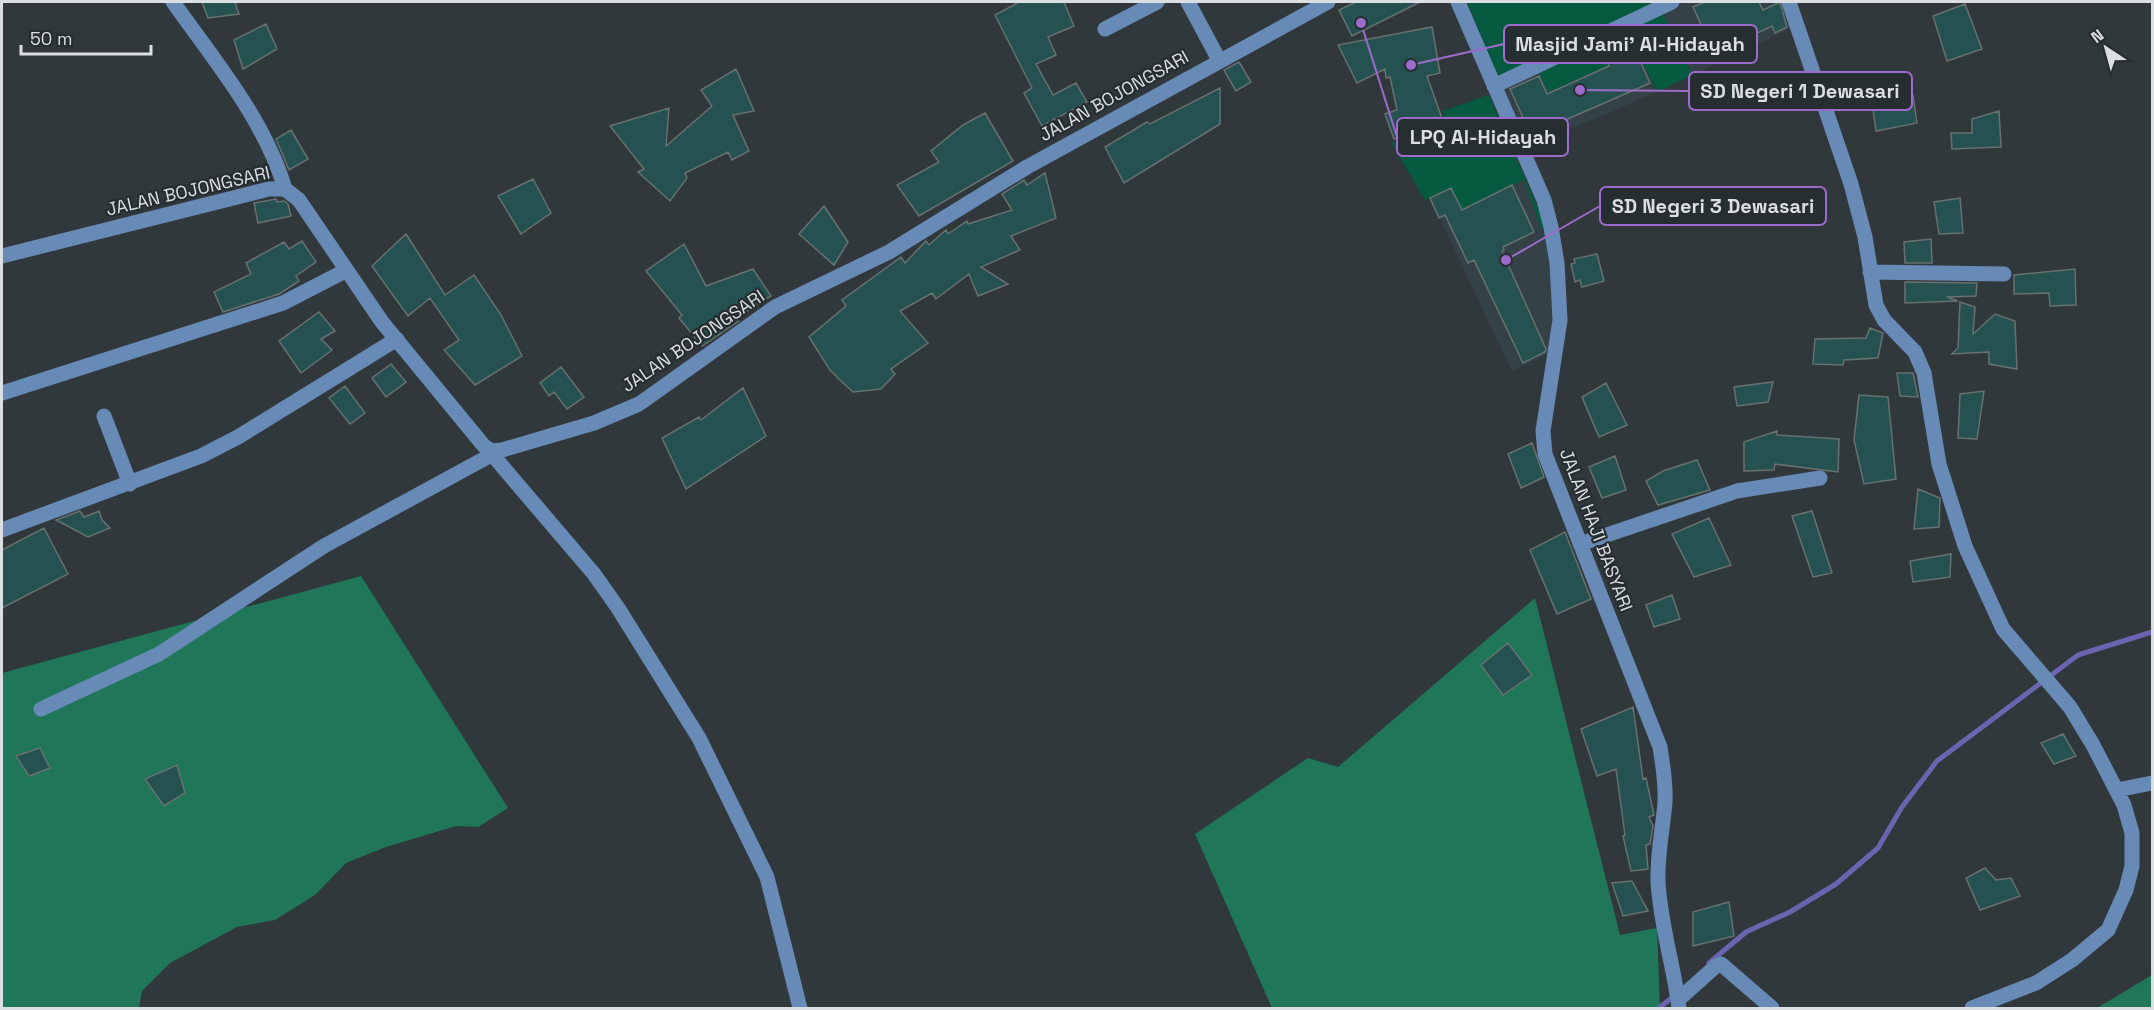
<svg xmlns="http://www.w3.org/2000/svg" width="2154" height="1010" font-family="'Space Grotesk',sans-serif">
<style>
.built{fill:#344248}
.green{fill:#055a40}
.forest{fill:#207658}
.lines{fill:none;stroke-linecap:round;stroke-linejoin:round}
.stream{stroke:#6b64b1;stroke-width:5}
.building{fill:#265151;stroke:#677170;stroke-width:1.5}
.minor{stroke:#678ab7;stroke-width:15}
.labels{text-anchor:middle;stroke-width:4.5;stroke-linejoin:round;paint-order:stroke}
.street-label{font-size:18px;fill:#dbdfe1;stroke:#272e31}
.leader{fill:none;stroke:#9d6bcb;stroke-width:2}
.callout-dot{fill:#9d6bcb;stroke:#272e31;stroke-width:2}
.callout{fill:#272e31;stroke:#9d6bcb;stroke-width:2}
.callout-label{font-size:20px;text-anchor:middle;font-weight:bold;fill:#dbdfe1}
</style>
<rect width="100%" height="100%" fill="#31383b"/>
<path class="built" d="M1658 2H1785L1794 27 1692 75Z
M1627 29 1657 92 1529 147 1503 87Z
M1516 156 1540 213 1551 252 1554 322 1550 353 1512 371 1430 198Z"/>
<path class="green" d="M1467 2H1660L1499 78Z
M1662 12 1692 75 1657 92 1627 29Z
M1599 47 1608 66 1548 92 1539 73Z
M1489 95 1540 213 1544 227 1541 228 1524 180 1462 210 1451 188 1425 200 1391 143 1446 123 1442 111Z"/>
<path class="forest" d="M361 576 508 808 478 827 456 826 386 847 346 863 315 895 275 920 237 927 170 963 142 991 139 1008H2V673Z
M1535 598 1620 935 1657 928 1660 1008H1272L1195 834 1308 758 1338 767Z
M2152 975V1008H2097Z"/>
<g class="lines">
<path class="stream" d="M1709 963 1746 932 1790 912 1836 884 1878 848 1902 807 1937 761 2078 655 2152 632
M1659 1008 1674 996"/>
</g>
<path class="building" d="M202 2H235L239 14 208 18Z
M1019 2H1064L1074 26 1048 37 1056 55 1036 64 1053 95 1076 83 1087 102 1042 126 1024 93 1032 88 995 15Z
M1356 2H1420L1352 36 1339 10Z
M1705 2H1759L1763 10 1780 2 1787 27 1775 33 1772 26 1709 56 1700 36 1705 33 1693 7Z
M1965 4 1982 49 1947 61 1933 16Z
M266 24 277 49 243 69 234 40Z
M1432 27 1440 73 1427 76 1443 121 1394 139 1385 114 1397 110 1390 77 1386 78 1385 69 1357 83 1338 45Z
M1628 34 1650 83 1531 135 1510 89 1539 76 1547 94 1609 66 1601 48Z
M1239 62 1251 82 1236 91 1224 70Z
M736 69 754 111 733 115 749 151 732 160 728 152 685 173 687 178 670 201 638 172 644 169 610 126 669 108 666 146 712 106 701 90Z
M1220 88V124L1124 183 1105 147 1147 122 1150 124Z
M1913 95 1917 123 1876 131 1872 102Z
M1999 111 2001 147 1952 149 1951 133H1972V119Z
M985 113 1013 161 919 216 897 185 939 162 931 151 963 125Z
M291 130 308 159 289 170 276 139Z
M1045 173 1056 218 1011 236 1020 250 981 267 1008 284 978 296 969 274 936 299 932 293 900 311 928 343 891 369 895 374 881 389 853 392 842 382 830 370 809 337 846 306 842 300 901 257 905 263 926 241 929 245 946 230 948 234 967 221 968 224 1012 210 1002 194 1024 180 1027 185Z
M533 179 551 213 521 234 498 196Z
M1512 185 1534 232 1503 247 1504 250 1502 251 1546 349 1545 352 1523 363 1474 260 1468 263 1445 215 1439 218 1430 198 1451 188 1462 210Z
M1960 198 1963 233 1939 234 1934 202Z
M276 199 277 202 284 201 288 204 291 216 258 223 254 203Z
M824 206 848 242 834 265 799 234Z
M406 234 445 295 474 275 501 315 522 356 475 385 444 350 459 340 430 298 408 316 372 266Z
M1931 239 1932 263H1905L1904 242Z
M302 241 316 262 296 276 299 281 279 294 223 312 214 292 251 274 246 263 284 242 289 249Z
M684 244 706 286 753 269 771 296 737 317 739 321 702 346 679 318 682 315 646 271Z
M1597 254 1604 281 1582 287 1580 280 1575 282 1571 264 1575 263 1574 259Z
M2075 269 2076 305 2050 306 2049 293 2014 294V275Z
M1905 282 1977 283 1976 296 1947 297 1958 301 1905 303Z
M1960 302 1975 307 1973 334 1995 314 2015 321 2017 369 1989 364V352L1952 354 1958 348Z
M319 312 335 331 321 339 332 350 301 373 279 341Z
M1870 328 1883 333 1878 358 1844 360 1843 365 1813 364 1815 339 1866 338Z
M391 364 406 382 386 397 372 378Z
M561 367 584 397 567 409 554 392 549 396 540 383Z
M1897 373H1913L1918 397 1900 396Z
M1773 382 1768 402 1737 406 1734 387Z
M1606 383 1627 425 1599 437 1582 397Z
M345 386 365 413 350 424 329 398Z
M743 388 766 436 686 489 662 438 699 417 701 420Z
M1984 391 1977 439 1958 438 1960 394Z
M1859 395 1888 397 1896 479 1864 484 1854 440Z
M1777 431V435L1839 439 1838 472 1775 464 1774 470 1744 471V442Z
M1532 443 1544 477 1521 488 1508 454Z
M1615 456 1626 490 1602 498 1589 467Z
M1697 460 1710 490 1658 505 1646 481 1663 471Z
M1918 489 1940 498 1939 527 1914 529Z
M80 511 84 517 99 511 102 520 110 528 88 537 56 520Z
M1812 511 1832 573 1813 577 1792 516Z
M1709 518 1731 565 1694 577 1672 534Z
M44 528 68 574 2 608V550Z
M1565 532 1591 599 1557 614 1530 550Z
M1951 554 1950 577 1913 582 1910 561Z
M1672 595 1680 619 1654 627 1646 605Z
M1508 643 1532 675 1503 695 1481 665Z
M1633 707 1643 779 1646 778 1654 815 1649 817 1653 826 1650 844 1646 845 1648 869 1631 871 1623 836 1625 835 1616 769 1597 776 1581 729Z
M2063 734 2076 756 2054 764 2041 743Z
M40 748 50 768 29 776 16 756Z
M177 765 185 793 164 806 145 779Z
M1985 868 1996 880 2011 878 2020 896 1980 910 1966 878Z
M1632 881 1648 911 1623 916 1612 883Z
M1729 902 1734 936 1693 946V912Z"/>
<g class="lines">
<path class="minor" d="M173 2C214 60 265 120 285 189
M1188 2 1219 60
M1458 2 1544 200 1551 227 1557 263 1560 320 1543 431 1545 454 1660 747C1663 766 1666 783 1665 802 1663 828 1657 855 1658 881 1660 924 1674 966 1679 1008
M1789 2 1851 184 1865 237 1876 305 1884 320 1915 352 1924 373 1939 464 1965 546 2003 629 2070 707 2093 745 2124 805 2132 833V866L2126 890 2108 930 2072 960 2036 983 1972 1008
M1105 29 1157 2
M1494 86 1672 2
M2 256 269 189H285L299 200 382 322 484 446 492 451 502 450 594 423 639 404 775 307 889 252 1027 167 1328 2
M1870 272 2004 274
M2 393 283 303 345 271
M104 416 130 484
M492 451 496 459 594 574 618 608 699 738 767 877 800 1008
M2 530 201 456 238 437 397 339
M1580 544 1737 491 1820 478
M41 709 159 654 324 546 493 454
M2117 790 2152 783
M1678 1000 1716 966 1721 964 1772 1008"/>
</g>
<g class="labels">
<g class="street-label">
<text transform="translate(1114 96) rotate(-29)" y="6">JALAN BOJONGSARI</text>
<text transform="translate(188 191) rotate(-13)" y="6">JALAN BOJONGSARI</text>
<text transform="translate(693 341) rotate(-34)" y="6">JALAN BOJONGSARI</text>
<text transform="translate(1596 530) rotate(69)" y="6">JALAN HAJI BASYARI</text>
</g>
</g>
<path class="leader" d="M1411 65L1504 44M1580 90L1689 91M1361 23L1397 137M1506 260L1600 206"/>
<g class="callout-dot">
<circle cx="1411" cy="65" r="6"/>
<circle cx="1580" cy="90" r="6"/>
<circle cx="1361" cy="23" r="6"/>
<circle cx="1506" cy="260" r="6"/>
</g>
<g class="callout">
<rect x="1504" y="25" width="253" height="38" rx="6"/>
<rect x="1689" y="72" width="223" height="38" rx="6"/>
<rect x="1397" y="118" width="171" height="38" rx="6"/>
<rect x="1600" y="187" width="226" height="38" rx="6"/>
</g>
<g class="callout-label">
<text x="1630" y="51">Masjid Jami' Al-Hidayah</text>
<text x="1800" y="98">SD Negeri 1 Dewasari</text>
<text x="1483" y="144">LPQ Al-Hidayah</text>
<text x="1713" y="213">SD Negeri 3 Dewasari</text>
</g>
<rect width="2154" height="1010" fill="none" stroke="#dbdfe1" stroke-width="6"/>
<g transform="translate(2106 48) rotate(324)" stroke="#272e31" stroke-width="4.5" paint-order="stroke">
<path d="M0-4.5L10 22L0 15L-10 22Z" fill="#dbdfe1"/>
<text y="-9" font-size="16" font-weight="bold" text-anchor="middle" fill="#dbdfe1">N</text>
</g>
<path d="M21 45v9h130v-9" fill="none" stroke="#dbdfe1" stroke-width="3"/>
<text x="30" y="45" font-size="18" fill="#dbdfe1" stroke="#272e31" stroke-width="4.5" paint-order="stroke">50 m</text>
</svg>
